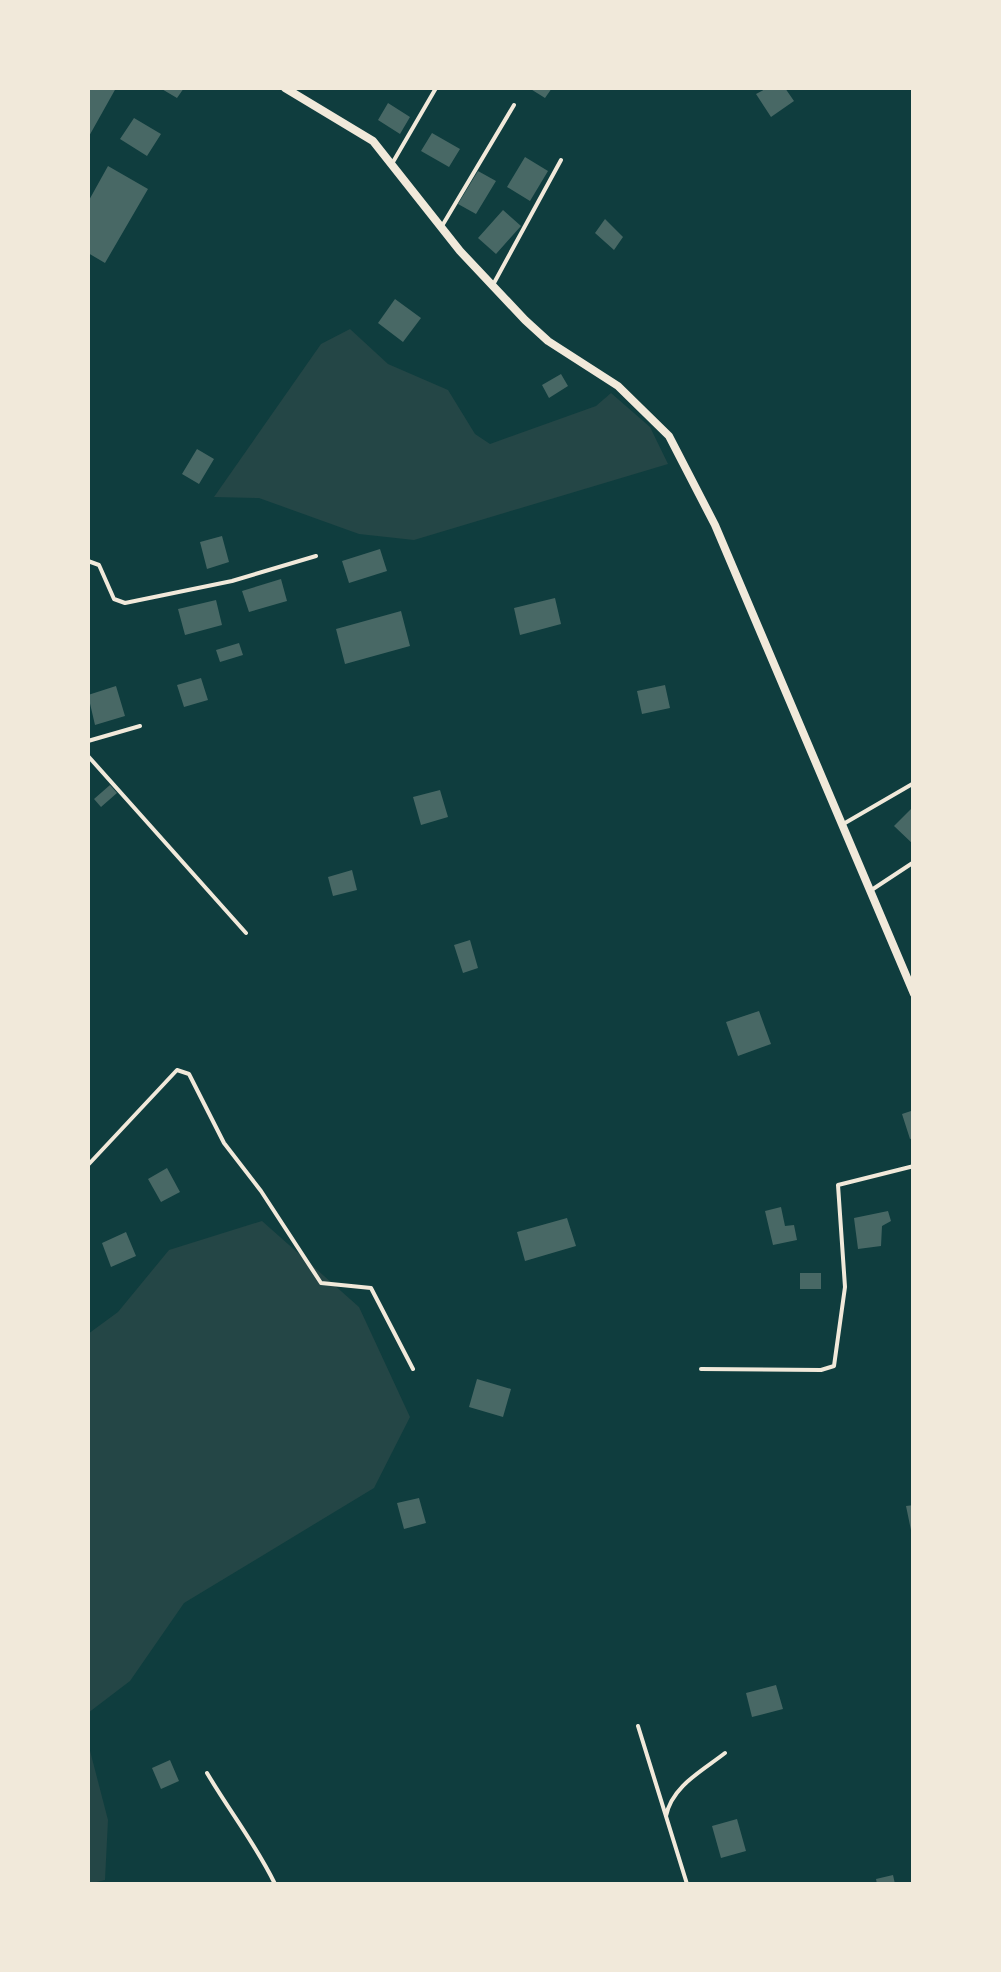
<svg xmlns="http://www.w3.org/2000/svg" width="1001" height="1972" font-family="'Noto Sans',sans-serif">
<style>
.green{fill:#244646}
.building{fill:#486865}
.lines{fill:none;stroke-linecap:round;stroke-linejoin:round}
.service{stroke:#f1e9da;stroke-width:4}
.minor{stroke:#f1e9da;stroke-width:8}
</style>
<rect width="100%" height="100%" fill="#0f3d3e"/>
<path class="green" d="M350 329 388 364 448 390 475 434 490 444 596 406 611 393 650 427 668 464 414 540 359 534 259 498 214 497 321 344Z
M262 1221 359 1307 410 1417 374 1488 184 1603 130 1681 88 1713V1334L118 1312 169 1250Z
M88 1743 108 1820 105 1880 88 1884Z"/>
<path class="building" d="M88 88H116L88 138Z
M160 88H184L177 98Z
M529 88H552L545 98Z
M767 88H785L794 101 771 117 756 94Z
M388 103 410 117 400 134 378 120Z
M134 118 161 134 147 156 120 139Z
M432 133 460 149 449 167 421 151Z
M525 157 548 171 530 201 507 187Z
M108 166 148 189 105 263 88 253V202Z
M478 171 496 181 476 214 458 204Z
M503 210 521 226 496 254 478 238Z
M605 219 623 237 614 250 595 233Z
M395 299 421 318 403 342 378 323Z
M561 374 568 386 549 398 542 385Z
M197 449 214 459 199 484 182 474Z
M222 536 229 562 207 569 200 542Z
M380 549 387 571 349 583 342 561Z
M281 579 287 601 249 612 242 591Z
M555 598 561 624 520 635 514 608Z
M216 600 222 625 185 635 178 609Z
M401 611 410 646 345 664 336 629Z
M239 643 243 655 220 662 216 650Z
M201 678 208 700 184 707 177 685Z
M665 685 670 708 642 714 637 691Z
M116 686 125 716 95 725 88 695Z
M110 785 117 793 101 807 94 799Z
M440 790 448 817 421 825 413 797Z
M914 806V845L894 826Z
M352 870 357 890 333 896 328 877Z
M470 940 478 968 463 973 454 945Z
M759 1011 771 1044 738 1056 726 1022Z
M914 1110V1138L910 1139 902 1114Z
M167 1168 180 1192 161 1202 148 1179Z
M781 1207 785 1226 794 1225 797 1240 773 1245 765 1211Z
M888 1211 891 1221 882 1226 881 1246 858 1249 854 1218Z
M567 1218 576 1246 525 1261 517 1232Z
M126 1232 136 1256 111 1267 102 1243Z
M800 1273H821V1289H800Z
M477 1379 511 1389 503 1417 469 1407Z
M419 1498 426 1523 404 1529 397 1503Z
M914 1505V1535H912L906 1506Z
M776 1685 783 1709 752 1717 746 1693Z
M170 1760 179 1781 161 1789 152 1768Z
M737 1819 746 1851 721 1858 712 1826Z
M893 1875 895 1884H877L876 1879Z"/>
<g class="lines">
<path class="service" d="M393 162 436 88
M442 226 514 105
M494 283 561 160
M88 561 99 565 114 599 125 603 232 581 316 556
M88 741 140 726
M88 756 246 933
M845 823 914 783
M870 891 914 862
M88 1165 177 1070 189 1074 224 1143 261 1191 321 1283 371 1288 413 1369
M701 1369 821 1370 834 1366 845 1287 838 1185 914 1166
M638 1726 687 1884
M207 1773C230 1812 255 1843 275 1884
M666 1816C672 1786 702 1771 725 1753"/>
<path class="minor" d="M285 88 373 141 460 251 525 320 548 341 618 386 669 436 715 525 914 994"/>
</g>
<rect width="1001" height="1972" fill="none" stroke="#f1e9da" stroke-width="180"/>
</svg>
